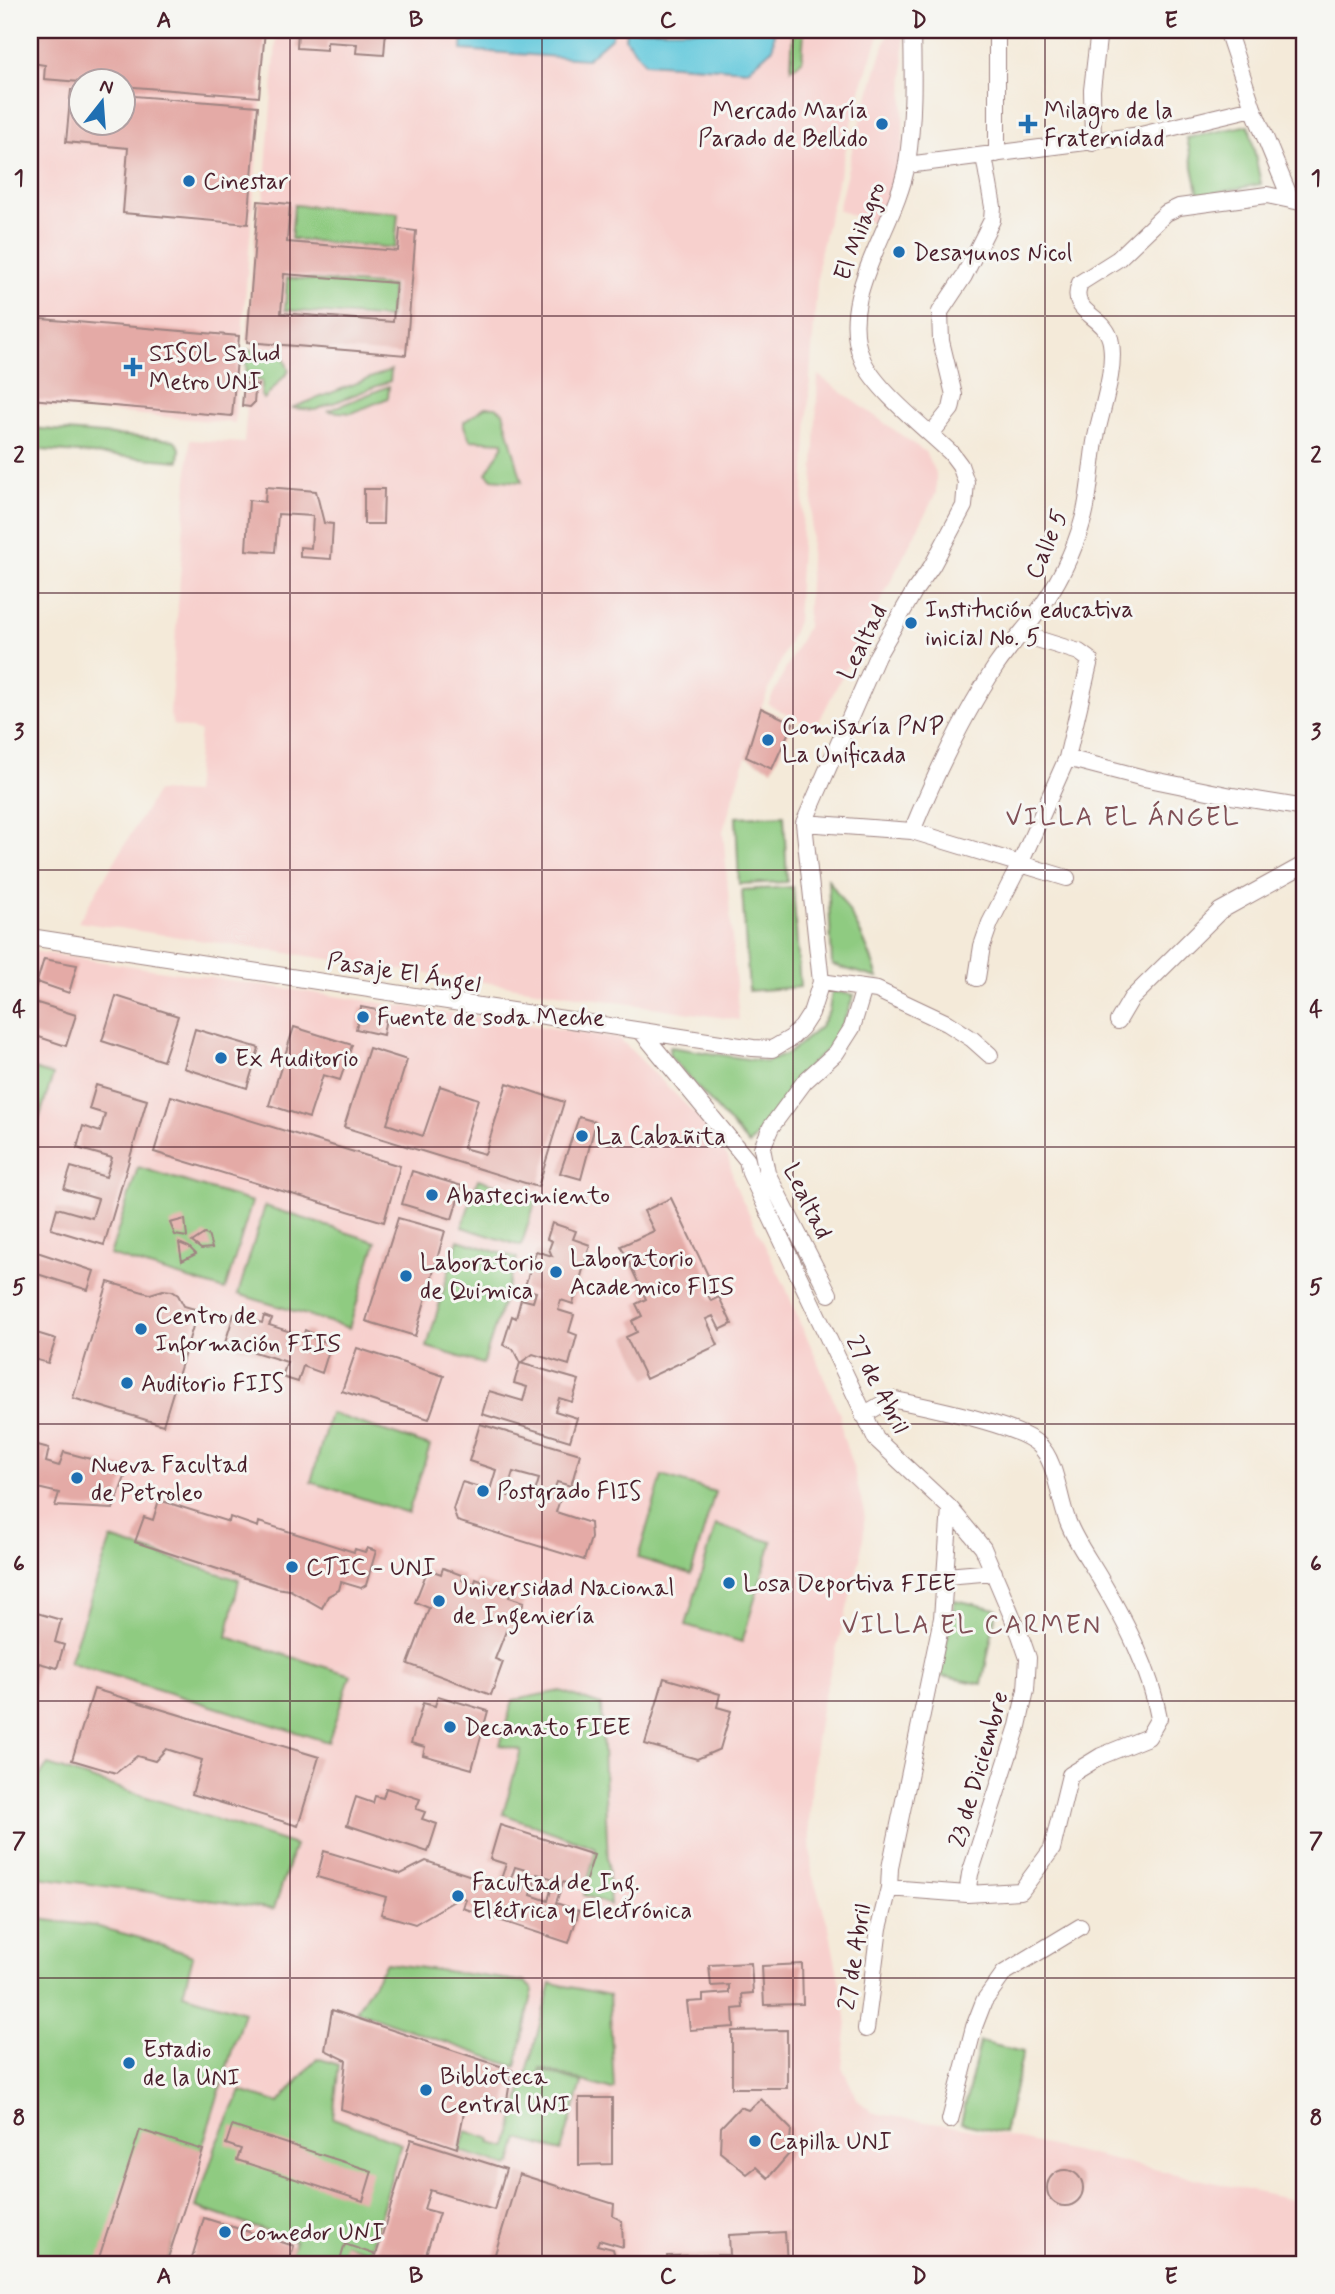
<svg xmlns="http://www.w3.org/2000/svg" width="1335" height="2294" font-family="Mynerve,sans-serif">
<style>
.built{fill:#f7d0cd;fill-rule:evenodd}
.green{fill:#8fcb81;stroke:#6c7556;stroke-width:2}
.water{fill:#60c8dc;stroke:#557484;stroke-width:2}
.building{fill:#e4aaa6;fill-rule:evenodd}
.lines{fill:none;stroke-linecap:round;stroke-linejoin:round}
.street-casing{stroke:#9f8482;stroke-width:18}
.street{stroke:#fff;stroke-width:16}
.grid{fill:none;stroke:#4a1f2b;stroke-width:2;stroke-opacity:0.55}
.poi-dot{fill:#1f6fb2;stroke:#f6f6f2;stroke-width:2.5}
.labels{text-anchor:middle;stroke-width:6;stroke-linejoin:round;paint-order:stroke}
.poi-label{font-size:24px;fill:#4a1f2b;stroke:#f6f6f2;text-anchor:start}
.street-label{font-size:24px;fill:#4a1f2b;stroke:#f6f6f2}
.neighbourhood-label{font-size:26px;letter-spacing:2px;fill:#805056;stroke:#f6f6f2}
.neatline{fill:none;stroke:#4a1f2b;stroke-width:2.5}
.grid-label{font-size:23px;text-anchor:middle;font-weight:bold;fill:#4a1f2b}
</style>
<rect width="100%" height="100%" fill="#f6f6f2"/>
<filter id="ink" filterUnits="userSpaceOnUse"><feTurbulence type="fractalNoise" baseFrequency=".0143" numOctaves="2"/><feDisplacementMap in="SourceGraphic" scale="14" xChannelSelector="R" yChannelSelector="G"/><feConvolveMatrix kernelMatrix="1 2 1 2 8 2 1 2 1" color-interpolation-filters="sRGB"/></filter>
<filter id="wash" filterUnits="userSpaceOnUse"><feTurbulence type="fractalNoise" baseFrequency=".00686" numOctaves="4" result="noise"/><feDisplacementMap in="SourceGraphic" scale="28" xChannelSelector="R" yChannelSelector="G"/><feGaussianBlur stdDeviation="1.57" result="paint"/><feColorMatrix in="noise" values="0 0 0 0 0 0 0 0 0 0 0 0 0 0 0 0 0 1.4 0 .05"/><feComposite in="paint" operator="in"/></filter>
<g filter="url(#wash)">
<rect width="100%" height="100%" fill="#f4ead9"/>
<path class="built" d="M30 30H267L235 423 30 405ZM80 80H122V122H80Z
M277 30H881L861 87 819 258 810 376 797 622 761 708 723 831 739 1020 78 922 157 791 194 793 200 731 173 725 170 714 190 440 244 443Z
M889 30H904L903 143 899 167 879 225 838 210 854 142Z
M818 375 925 452 936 473V493L815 729 768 704 807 627Z
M30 951 619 1038 696 1115 728 1157 735 1185 786 1288 799 1321 811 1346 840 1415 843 1437 854 1470 864 1512V1532L860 1559 822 1703 814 1754 809 1822 812 1874 829 1928 847 2022 842 2067 858 2100 872 2112 880 2114 997 2134 1305 2203V2264H30Z"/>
<path class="green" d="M793 30H804L802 61 791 69Z
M1249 125 1261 184 1199 196 1187 138Z
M294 205 398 213 395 248 291 239Z
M287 278 392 286 389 318 285 310Z
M247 350 282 353 289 371 264 399 261 396 262 381 245 379Z
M391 370 390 381 315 410 292 408Z
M389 386 388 398 352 413 327 411Z
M485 407H496L503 412 522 482 492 479 486 473 503 446V442L470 440 464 426V422Z
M30 428 174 440 180 448 179 461 30 449Z
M784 815 787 882 739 884 736 817Z
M828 879C851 912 866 939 878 978L832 965Z
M793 887 800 987 749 991 742 890Z
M832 991 854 995 836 1041 797 1077 772 1117 749 1145 669 1055 670 1047 767 1062 789 1053 820 1027 829 1011Z
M30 1068 53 1075 30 1147Z
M138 1167 252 1202 225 1290 110 1255Z
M478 1179 537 1197 521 1246 462 1227Z
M265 1206 376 1242 349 1328 238 1294Z
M458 1240 517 1258 483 1364 427 1347Z
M330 1413 430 1446 408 1513 311 1482Z
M662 1476 715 1492 691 1574 638 1558Z
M716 1525 772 1542 742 1642 686 1625Z
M111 1539 239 1580 227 1637 351 1675 328 1742 69 1662Z
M955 1600 997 1609 982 1684 940 1676Z
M560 1691 601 1705 610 1905 584 1895 596 1848 503 1814 521 1750 500 1745 513 1700Z
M48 1765 295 1845 274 1909 30 1876V1789Z
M30 1918 95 1926 140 1938 193 1956 183 1994 244 2012 166 2264H30Z
M386 1963 525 1982 533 1990 516 2067 356 2011Z
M551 1983 609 1995 614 2088 612 2090 540 2068 534 2088 540 2070 582 2083 561 2151 519 2139 512 2163 508 2166 460 2151 466 2131 491 2139 490 2143 507 2147Z
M980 2042 1023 2052 1004 2133 961 2123Z
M317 2058 339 2065 333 2118 401 2143 370 2252 346 2244 339 2264H288L295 2241 196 2207 216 2146 241 2091 279 2103Z"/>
<path class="water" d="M463 30H613L612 37 587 59 462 50Z
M626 30H774L773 48 748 70 645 63 625 38Z"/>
<g id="blocks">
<path class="building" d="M34 30H265L259 97 122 86V80L80 82 44 79 45 65 32 63Z
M271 30H285V34L270 33Z
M298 30H386L384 55 356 53 357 44 327 42V50L297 48Z
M71 90 80 91V122H122V95L258 106 248 224 123 213 128 148 66 142Z
M258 201 290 204 287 242 398 251 400 229 416 231 406 355 247 342ZM284 274 396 283 393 322 281 313Z
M30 318 239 336 232 416 30 399Z
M244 383 258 385 255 391 254 403 250 407 242 406Z
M266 487 316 491 324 523 333 524 331 559 300 557V547L311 548 313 516 278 514 275 552 246 550 249 500 265 502Z
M364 489H384L383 524H364Z
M761 708 793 723 772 769 746 757Z
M44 959 77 965 69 993 37 982Z
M30 980 37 982 31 1001 76 1015 66 1046 30 1034Z
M116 996 178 1016 163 1061 102 1041Z
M361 1007 387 1012 383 1035 356 1029Z
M294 1027 352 1045 340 1080 323 1075 309 1118 269 1105Z
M195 1029 259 1048 247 1088 184 1068Z
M369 1048 407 1060 387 1124 423 1136 440 1086 478 1099 463 1148 485 1154 507 1083 564 1102 538 1187 344 1127Z
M96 1085 147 1100 104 1245 51 1229 57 1208 92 1218 98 1199 64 1189 71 1167 106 1177 112 1158 77 1148 83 1126 100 1132 105 1114 89 1109Z
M171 1096 400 1166 384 1222 154 1152Z
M579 1117 596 1122 581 1179 560 1173Z
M412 1171 462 1186 452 1219 402 1204Z
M671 1198 714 1288 706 1291 711 1301 719 1297 732 1324 720 1330 713 1316 706 1319 718 1345 646 1379 626 1337 637 1332 632 1321 642 1316 636 1304 646 1299 621 1246 654 1231 644 1211Z
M398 1218 445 1231 415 1336 366 1321Z
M185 1219 187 1237 175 1235 170 1223Z
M552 1223 576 1231 573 1239 590 1245 573 1304 561 1300 558 1310 574 1315 569 1332 577 1335 569 1365 533 1354 520 1363 513 1349 503 1345 512 1316 516 1318 521 1299 533 1302 536 1292 524 1289 536 1251 552 1256 549 1249 552 1241 547 1239Z
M204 1234 208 1235 212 1248 201 1249 192 1242Z
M179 1243 189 1247 196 1254 182 1261Z
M37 1252 94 1271 88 1290 31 1272Z
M108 1282 150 1294 163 1290 172 1291 178 1295 184 1306 198 1310 163 1425 73 1398Z
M234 1314 262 1323 264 1316 272 1319 269 1325 303 1336 305 1330 312 1333 311 1337 331 1344 322 1373 303 1366 298 1382 282 1377 287 1362 225 1343Z
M30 1331 56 1339 48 1363 30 1358Z
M357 1348 444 1376 429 1419 342 1391Z
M520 1363 579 1380 572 1402 559 1398 555 1411 577 1418 570 1441 482 1414 489 1391 523 1401 527 1387 514 1383Z
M480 1424 580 1454 571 1486 557 1482 554 1490 562 1493 556 1512 590 1523 591 1538 584 1560 457 1521 453 1509 462 1482 490 1490 496 1470 469 1461ZM513 1472 539 1479 532 1502 506 1495Z
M30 1443 49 1448 46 1462 59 1466 64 1452 128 1469 113 1509 55 1506 59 1493 33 1487 30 1495Z
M159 1500 229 1522 230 1517 258 1527 259 1522 354 1552 355 1549 365 1552 367 1548 376 1551 366 1585 361 1588 341 1582 339 1590 328 1596 322 1608 290 1590 276 1588 135 1542 144 1517 153 1520Z
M30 1516 35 1518 30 1534Z
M443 1568 464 1576 462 1580 474 1585 476 1579 511 1592 509 1597 524 1602 513 1633 506 1631 495 1659 503 1662 491 1695 408 1664 429 1608 415 1602 428 1569 441 1574Z
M30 1611 61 1620 55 1642 64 1645 57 1668 39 1663 31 1691Z
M664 1678 720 1694 717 1707 731 1711 720 1749 697 1759 645 1744Z
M94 1689 319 1757 298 1826 192 1794 202 1760 166 1749 155 1761 137 1756 116 1773 72 1760Z
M438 1696 488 1711 472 1769 423 1755 425 1747 411 1743 423 1703 435 1706Z
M386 1788 420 1799 416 1809 425 1812 422 1819 437 1824 428 1852 347 1825 356 1797 373 1803 375 1796 383 1798Z
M500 1825 594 1855 583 1889 563 1882 556 1903 579 1911 569 1943 463 1908 466 1899 461 1897 415 1924 381 1914 386 1897 317 1877 324 1851 401 1874 426 1861 499 1885 506 1864 490 1859ZM515 1867 529 1871 523 1892 508 1887ZM537 1874 554 1879 548 1901 531 1895Z
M751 1963 753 1993 742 1994 743 2008 733 2009 734 2027 690 2030 687 2002 703 2001V1995L729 1993V1985L711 1986 709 1965Z
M802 1964 803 2004 764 2005 762 1966Z
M332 2010 512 2070 505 2112 466 2102 457 2148 341 2109 346 2060 325 2050Z
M787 2030V2088H732V2031Z
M579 2098H612V2164L579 2165Z
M761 2099 791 2129 789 2154 768 2178 756 2167 747 2174 720 2152 721 2127 740 2107 748 2110Z
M232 2126 372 2171 363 2201 237 2160 241 2149 226 2144Z
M140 2130 203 2150 166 2264H97Z
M411 2139 506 2169 494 2210 430 2190 424 2209 439 2213 423 2264H339L345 2244 376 2255Z
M1047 2188a18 18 0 1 1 36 0a18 18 0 1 1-36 0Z
M519 2174 614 2204 613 2216 622 2221 623 2247 599 2240 597 2245 613 2249 615 2257 613 2264H492Z
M204 2218 294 2246 288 2264H190Z
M785 2232 787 2264H667V2256L730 2255 729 2235Z"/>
</g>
</g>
<g filter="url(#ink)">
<use href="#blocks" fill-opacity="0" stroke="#9f8482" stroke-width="2"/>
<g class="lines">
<g class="street-casing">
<path id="street" d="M997 30V154
M1227 30 1253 108 1291 200
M1093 143 1092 90 1099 30
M907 165 1141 135 1253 108
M931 434 951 409 954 395 941 341 940 312 964 276 992 220 993 207 984 156
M1067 758 1144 778 1232 796 1305 808
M804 823 912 831 1067 878
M912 831C935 775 963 716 996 666 1007 650 1020 635 1032 620 1056 588 1074 554 1084 516 1090 492 1091 466 1095 442 1100 413 1116 372 1111 343 1107 314 1067 315 1080 283L1118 259 1166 213 1179 207 1267 195 1305 203
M30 937 753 1048 772 1049 791 1038 802 1027 811 1013 821 982 804 823 877 656 915 590 932 566 964 506 966 482 960 465 951 453C926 429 877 391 863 361 834 297 897 227 907 163 914 119 913 74 912 30
M977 978 982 946 990 923 1020 864 1067 758 1090 660 1079 652 1021 634
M821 982 877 990 947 1023 972 1039 990 1055
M1118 1021 1131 999 1220 911 1305 864
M641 1031 747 1160 750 1173 876 1439 950 1508 942 1618 890 1868 889 1888 879 1928 866 2029
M829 1294 767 1173 762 1148 771 1127 805 1081 836 1053 852 1028 864 988
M863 1415 891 1399C923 1406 1016 1424 1038 1444 1057 1461 1058 1498 1068 1522 1076 1543 1091 1562 1102 1582 1127 1625 1150 1669 1159 1718L1148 1737 1101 1756 1070 1775 1052 1849 1021 1891 967 1894 889 1888
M950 1508 983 1548 1020 1635 1028 1658 1026 1690 1018 1726 970 1874 967 1894
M946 1576 994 1572
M950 2120 974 2027 984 2001 1004 1973 1080 1927"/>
</g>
<use href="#street" class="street"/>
</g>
</g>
<path class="grid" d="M290 30V2264M542 30V2264M793 30V2264M1045 30V2264M30 316H1305M30 593H1305M30 870H1305M30 1147H1305M30 1424H1305M30 1701H1305M30 1978H1305"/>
<g class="poi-dot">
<circle cx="882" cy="124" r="7"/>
<path d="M1024.5 113.5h7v7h7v7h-7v7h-7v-7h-7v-7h7z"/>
<circle cx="189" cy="181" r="7"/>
<circle cx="899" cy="252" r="7"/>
<path d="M129.5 356.5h7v7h7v7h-7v7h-7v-7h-7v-7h7z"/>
<circle cx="911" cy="623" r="7"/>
<circle cx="768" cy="740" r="7"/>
<circle cx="363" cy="1017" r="7"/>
<circle cx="221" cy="1058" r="7"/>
<circle cx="582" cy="1136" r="7"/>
<circle cx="432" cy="1195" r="7"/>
<circle cx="556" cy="1272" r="7"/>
<circle cx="406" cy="1276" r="7"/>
<circle cx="141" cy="1329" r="7"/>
<circle cx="127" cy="1383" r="7"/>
<circle cx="77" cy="1478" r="7"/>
<circle cx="483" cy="1491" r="7"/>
<circle cx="292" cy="1567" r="7"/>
<circle cx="729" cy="1583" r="7"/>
<circle cx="439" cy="1601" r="7"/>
<circle cx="450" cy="1727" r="7"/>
<circle cx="458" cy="1896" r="7"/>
<circle cx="129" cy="2063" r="7"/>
<circle cx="426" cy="2090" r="7"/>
<circle cx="755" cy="2141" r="7"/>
<circle cx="225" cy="2232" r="7"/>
</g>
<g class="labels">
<g class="poi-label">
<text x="868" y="118" text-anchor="end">Mercado María<tspan x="868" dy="28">Parado de Bellido</tspan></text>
<text x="1044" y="118">Milagro de la<tspan x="1044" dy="28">Fraternidad</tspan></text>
<text x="203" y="189">Cinestar</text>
<text x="913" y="260">Desayunos Nicol</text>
<text x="149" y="361">SISOL Salud<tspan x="149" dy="28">Metro UNI</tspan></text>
<text x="925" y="617">Institución educativa<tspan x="925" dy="28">inicial No. 5</tspan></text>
<text x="782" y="734">Comisaría PNP<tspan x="782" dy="28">La Unificada</tspan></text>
<text x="377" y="1025">Fuente de soda Meche</text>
<text x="235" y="1066">Ex Auditorio</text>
<text x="596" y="1144">La Cabañita</text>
<text x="446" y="1203">Abastecimiento</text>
<text x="570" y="1266">Laboratorio<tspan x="570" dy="28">Academico FIIS</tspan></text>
<text x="420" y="1270">Laboratorio<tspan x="420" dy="28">de Quimica</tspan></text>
<text x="155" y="1323">Centro de<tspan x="155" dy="28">Información FIIS</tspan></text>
<text x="141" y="1391">Auditorio FIIS</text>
<text x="91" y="1472">Nueva Facultad<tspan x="91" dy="28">de Petroleo</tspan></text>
<text x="497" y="1499">Postgrado FIIS</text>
<text x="306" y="1575">CTIC - UNI</text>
<text x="743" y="1591">Losa Deportiva FIEE</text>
<text x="453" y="1595">Universidad Nacional<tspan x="453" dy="28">de Ingeniería</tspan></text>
<text x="464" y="1735">Decanato FIEE</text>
<text x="472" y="1890">Facultad de Ing.<tspan x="472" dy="28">Eléctrica y Electrónica</tspan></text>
<text x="143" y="2057">Estadio<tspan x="143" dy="28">de la UNI</tspan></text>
<text x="440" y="2084">Biblioteca<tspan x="440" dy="28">Central UNI</tspan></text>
<text x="769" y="2149">Capilla UNI</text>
<text x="239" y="2240">Comedor UNI</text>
</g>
<g class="street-label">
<text transform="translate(859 231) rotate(-69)" y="8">El Milagro</text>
<text transform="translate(1046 544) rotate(-67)" y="8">Calle 5</text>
<text transform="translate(862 642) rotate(-63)" y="8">Lealtad</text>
<text transform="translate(404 972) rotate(9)" y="8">Pasaje El Ángel</text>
<text transform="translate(808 1201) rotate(64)" y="8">Lealtad</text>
<text transform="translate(878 1384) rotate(62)" y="8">27 de Abril</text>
<text transform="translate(978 1769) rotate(-74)" y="8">23 de Diciembre</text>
<text transform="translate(854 1957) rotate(-81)" y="8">27 de Abril</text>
</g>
<g class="neighbourhood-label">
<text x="1123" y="825">VILLA EL ÁNGEL</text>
<text x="972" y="1633">VILLA EL CARMEN</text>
</g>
</g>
<rect width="1335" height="2294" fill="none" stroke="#f6f6f2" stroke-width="77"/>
<g transform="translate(102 102) rotate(17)"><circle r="33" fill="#f6f6f2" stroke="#b1a0a2" stroke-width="2"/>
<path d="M0-5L12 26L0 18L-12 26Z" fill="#1f6fb2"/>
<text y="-10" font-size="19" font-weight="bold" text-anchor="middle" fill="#4a1f2b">N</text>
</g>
<rect x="38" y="38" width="1258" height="2218" class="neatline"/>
<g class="grid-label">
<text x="164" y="27">A</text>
<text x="416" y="27">B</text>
<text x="668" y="27">C</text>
<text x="919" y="27">D</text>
<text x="1171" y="27">E</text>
<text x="19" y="185">1</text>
<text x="1316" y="185">1</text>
<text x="19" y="462">2</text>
<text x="1316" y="462">2</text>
<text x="19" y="739">3</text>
<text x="1316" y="739">3</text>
<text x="19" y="1016">4</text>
<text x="1316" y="1016">4</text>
<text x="19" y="1294">5</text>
<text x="1316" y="1294">5</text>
<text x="19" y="1571">6</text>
<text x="1316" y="1571">6</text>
<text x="19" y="1848">7</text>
<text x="1316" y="1848">7</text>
<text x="19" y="2125">8</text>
<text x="1316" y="2125">8</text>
<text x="164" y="2283">A</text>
<text x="416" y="2283">B</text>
<text x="668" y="2283">C</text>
<text x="919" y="2283">D</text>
<text x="1171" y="2283">E</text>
</g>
</svg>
